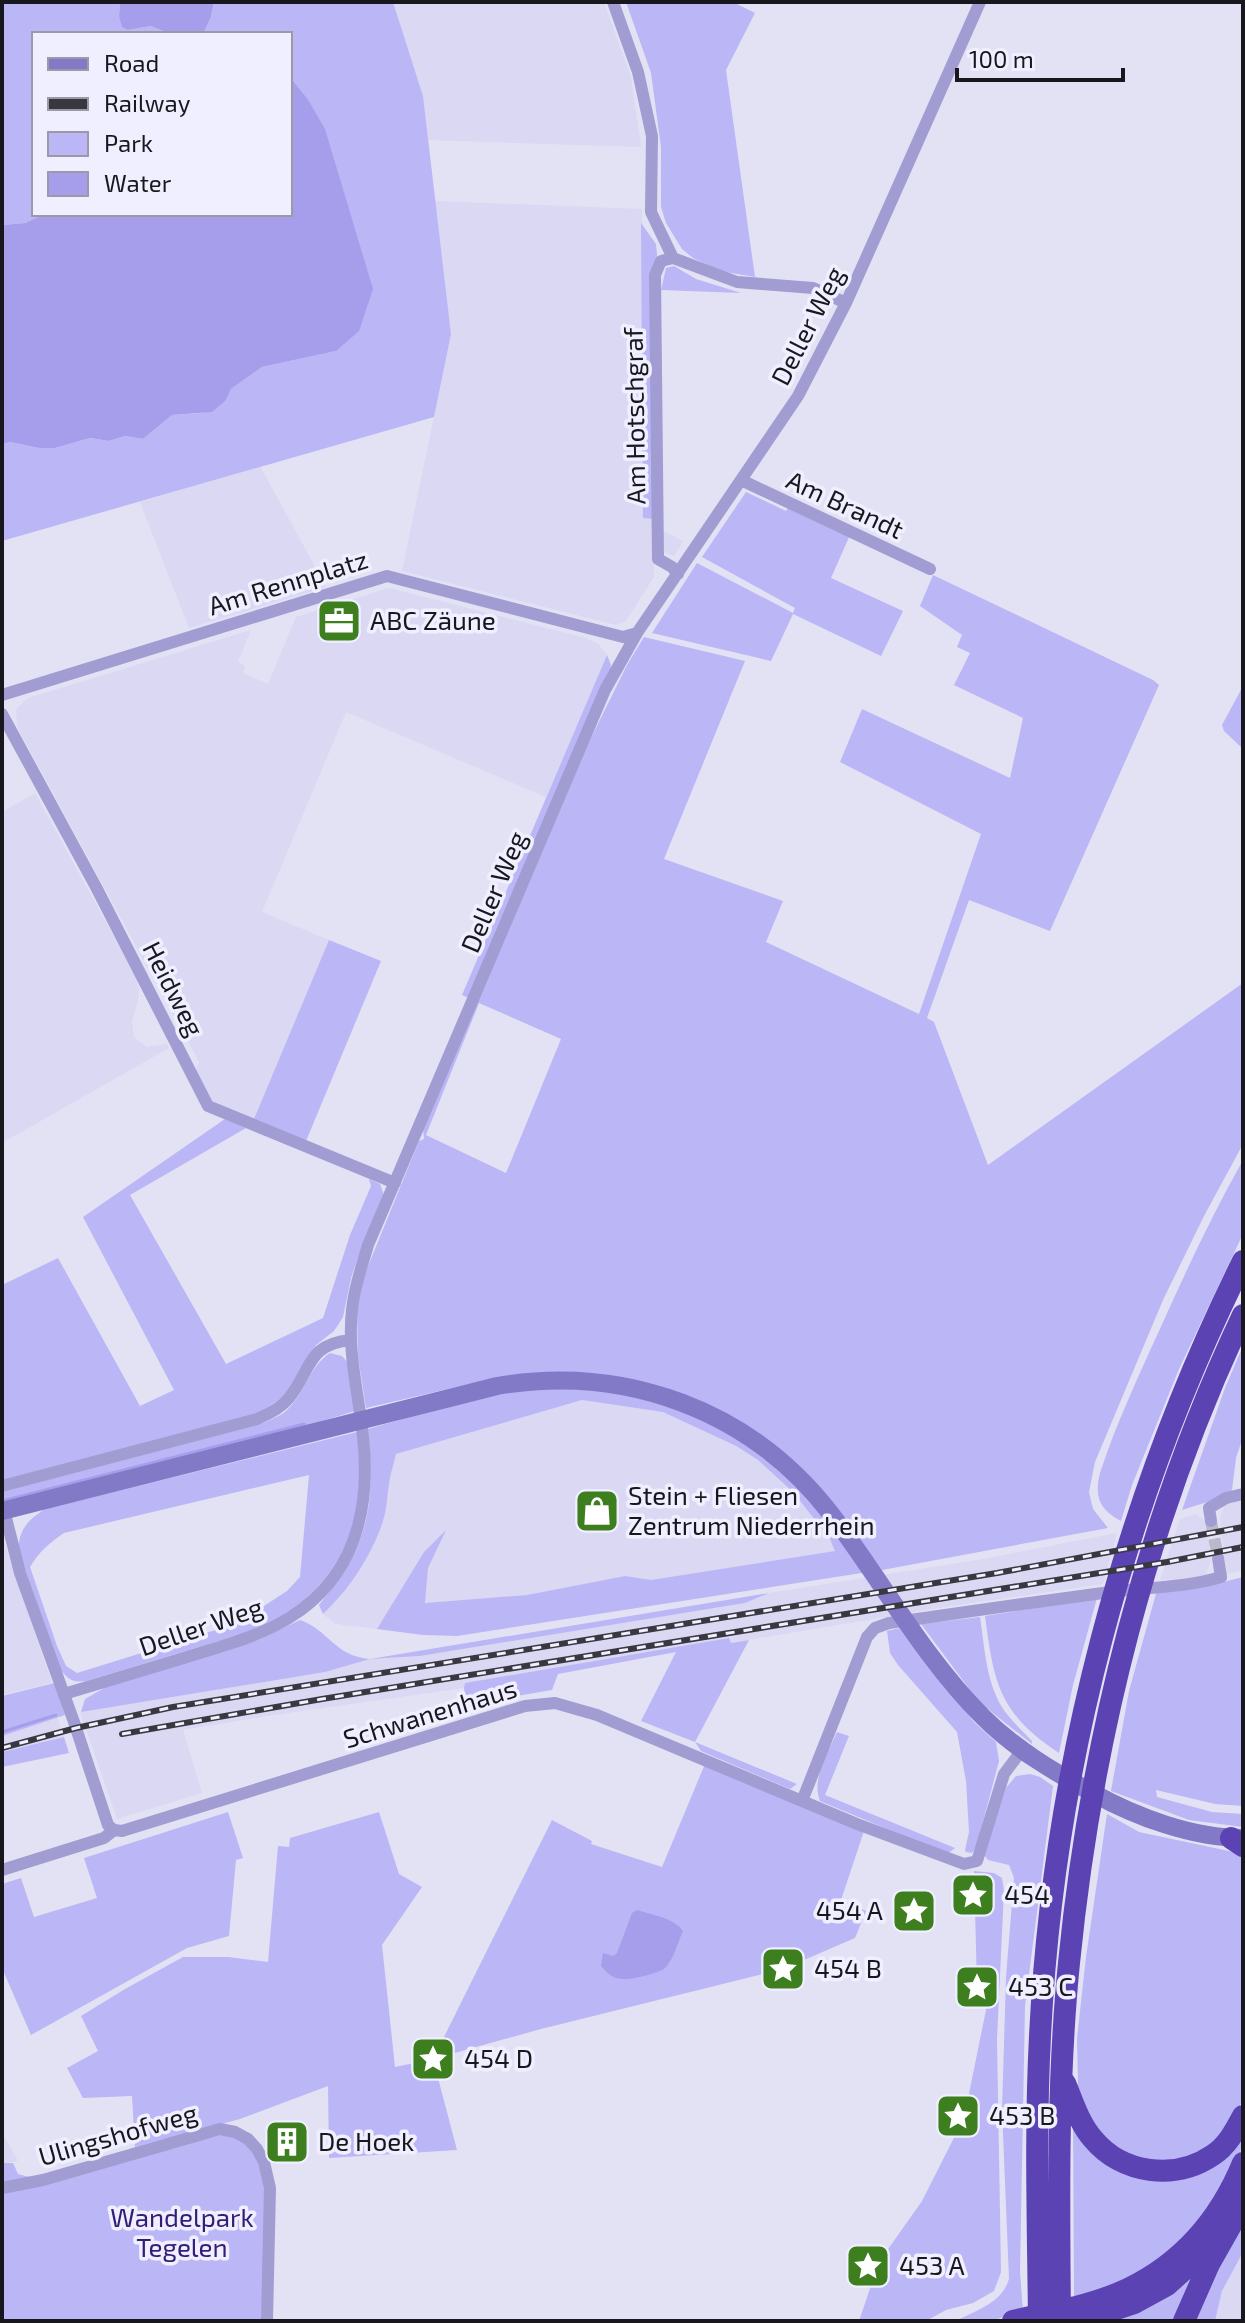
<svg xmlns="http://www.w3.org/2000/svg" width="1245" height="2323" font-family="'Exo 2',sans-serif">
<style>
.built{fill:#dad8f2}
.green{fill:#bbb6f5;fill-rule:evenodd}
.water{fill:#a69eeb}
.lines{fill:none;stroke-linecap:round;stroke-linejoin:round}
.stream{stroke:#a69eeb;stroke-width:3}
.street-tunnel{stroke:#bab9c9;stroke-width:12;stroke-dasharray:12 6;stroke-linecap:butt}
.street{stroke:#a19dd2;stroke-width:12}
.secondary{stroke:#8279c7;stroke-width:18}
.highway{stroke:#5b43b4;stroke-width:22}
.rail-casing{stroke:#393841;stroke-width:6}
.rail{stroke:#f0efff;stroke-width:3;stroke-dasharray:9;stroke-linecap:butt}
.labels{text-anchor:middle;stroke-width:7;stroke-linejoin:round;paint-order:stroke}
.street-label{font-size:26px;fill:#18171e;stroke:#f0efff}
.poi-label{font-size:26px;fill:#18171e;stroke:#f0efff;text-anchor:start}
.park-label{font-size:26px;fill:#341d75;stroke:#f0efff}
</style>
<rect width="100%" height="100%" fill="#e3e2f4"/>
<path class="built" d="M393 2H604L631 77 641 147 428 140 423 96Z
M435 201 642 209 643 518 654 519V577L626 621 616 625 402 571 451 334Z
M260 466 326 587 189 628 140 502Z
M663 531 683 541 674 556 663 552Z
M389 588 586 638 598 644 607 655 546 797 346 712 262 912 329 940 254 1119 212 1102 195 1072 199 1062 17 727 16 709 28 698 251 630 238 662 245 666 243 673 268 684 296 617Z
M35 793 135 975 139 988 138 1001 132 1021 134 1037 147 1047 167 1044 169 1048 2 1143V812Z
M582 1400 663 1412 735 1446 758 1460 793 1492 830 1539 836 1551 651 1580 625 1576 527 1595 425 1603 428 1568 444 1532 424 1552 377 1629 336 1624 323 1614 338 1600 365 1560 377 1537 384 1519 389 1481 396 1454Z
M1243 1498V1570L1226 1574 1220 1519 1222 1511 1226 1503Z
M1196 1514 1206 1522 1211 1559 1206 1575 1188 1579 1160 1580 1180 1519Z
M1117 1533 1103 1584 945 1607 730 1643 729 1638 466 1683 464 1688 274 1715 183 1730 202 1793 117 1819 80 1712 325 1672 370 1659 420 1656 745 1603 769 1593 983 1559Z
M3 1539 52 1683 2 1695V1540Z
M57 1717 64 1737 2 1752V1736Z
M2 2132 18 2161 2 2163Z
M1243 2252V2321H1215L1222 2291Z"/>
<path class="green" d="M2 2H120L119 16 128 30 151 26 170 34H34V214H45L25 223 2 225Z
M214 2H393L423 96 451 334 434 417 2 541V444L10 442 39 448H55L90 438 109 441 125 436 143 439 172 415 202 413 226 400 231 389 262 367 336 351 307 98 290 77V34H203L211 17Z
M626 2H733L755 13 726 70 755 277 720 271 693 258 682 249 666 223 661 207V147L651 73Z
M641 223 656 244 657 254 654 519 643 518Z
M674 266 696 279 741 293 661 290 666 268Z
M746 492 786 511 789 506 850 535 831 578 903 611 881 656 793 614 771 661 652 633 697 563 793 613 795 608 702 557Z
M933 575 1153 680 1159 685 1050 931 969 900 927 1018 934 1022 988 1165 1243 983V1144L1204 1216 1163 1300 1095 1462 1089 1492 1093 1509 1108 1528 882 1570 838 1511 692 1399 653 1384 602 1374 563 1372 478 1382 366 1408 358 1356 357 1312 364 1276 419 1141 424 1139 423 1128 590 740 627 665 644 637 745 661 664 859 783 901 766 942 919 1014 981 834 840 762 862 709 1010 778 1023 718 954 685 970 653 957 647 962 635 920 606ZM479 1003 561 1039 506 1173 426 1135Z
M607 655 611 665 609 675 469 998 462 995Z
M1243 686V749L1224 731 1222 725Z
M329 940 381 961 306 1141 254 1119Z
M225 1119 246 1128 130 1195 226 1364 323 1318 350 1235 371 1186 369 1179 380 1184 384 1195 363 1243 351 1278 343 1317 334 1331 316 1345 287 1394 259 1413 2 1481V1285L58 1258 140 1406 174 1390 83 1217Z
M1243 1160V1234L1179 1369 1132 1485 1121 1521C1099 1509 1094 1497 1100 1473 1116 1424 1138 1377 1159 1331 1185 1273 1212 1215 1243 1160Z
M1243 1346V1437L1236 1458 1232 1490 1226 1496 1182 1510 1225 1388Z
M330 1353 342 1356 349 1364 355 1411 255 1441 2 1504V1492L266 1422C273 1418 283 1415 288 1409 305 1392 310 1366 330 1353Z
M536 1386 627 1391 695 1415 739 1437 807 1494 868 1572 457 1636 423 1635 377 1629 424 1552 446 1530 428 1568 425 1603 527 1595 625 1576 651 1580 835 1551 830 1539 793 1492 758 1460 736 1446 663 1412 582 1400 396 1454C394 1464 390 1474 389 1484 387 1496 387 1509 383 1521 372 1555 349 1590 323 1614L319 1605C370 1543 375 1507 368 1429L477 1398Z
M357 1432C365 1498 355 1560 299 1604 269 1628 229 1638 192 1649 157 1660 121 1670 86 1681 72 1683 68 1679 59 1668L18 1549C20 1528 28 1520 45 1509ZM309 1475 300 1577 287 1591 238 1623 77 1673 66 1666 57 1646 30 1567C39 1552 49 1543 64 1533Z
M1243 1577V1806L1215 1804 1156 1790 1157 1797 1212 1812 1243 1814V1827L1189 1820 1111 1791 1129 1691 1157 1590 1200 1588Z
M769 1593 745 1603 420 1656 370 1659 325 1672 81 1712 85 1699 106 1687 260 1639 300 1620C329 1630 334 1656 370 1659Z
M1097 1598 1073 1685 1059 1753C999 1713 994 1684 985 1616Z
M980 1617C985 1649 986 1686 1006 1713 1014 1723 1023 1732 1032 1741V1744L979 1702 921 1624Z
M904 1627 974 1722 996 1742 999 1761 976 1848 972 1853 966 1852 965 1850 969 1832 966 1781 957 1732 898 1665 890 1653 887 1631Z
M729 1638 731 1643 749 1640 695 1742 797 1784 790 1789 701 1751 695 1742 641 1721 676 1652 558 1674 552 1690 511 1697 467 1710 464 1688 465 1683Z
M55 1683 65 1715 2 1736V1696Z
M837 1732 849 1736 825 1795 955 1848 947 1854 820 1801C811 1778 828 1753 837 1732Z
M64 1737 69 1753 2 1767V1752Z
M705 1764 864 1831 841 1900 866 1911 855 1938 783 1969 541 2029 433 2059 457 2150 329 2158 328 2086 240 2119 135 2147 132 2096 83 2098 67 2068 98 2051 81 2016 125 1989 183 1957H228L268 1962 278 1846 289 1847 290 1838 379 1812 399 1874 422 1887 382 1945 395 2067 433 2059 552 1820 592 1841 591 1844 662 1867Z
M1030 1774 1040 1777 1053 1786 1025 2006 1020 2272 1023 2311 991 2321H956C978 2309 1001 2304 1009 2279L1002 2110 1006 1977 1014 1878 1009 1865 988 1860 984 1855 1006 1788 1016 1776Z
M228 1812 243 1858 236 1860 229 1936 187 1948 31 2035 2 1968V1884L21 1878 34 1917 97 1898 84 1858Z
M1107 1814 1139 1832 1243 1854V2097L1238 2111 1216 2144 1185 2161 1130 2160 1090 2126 1078 2086 1077 2038 1086 1957Z
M974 1871 994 1873 1002 1878 1004 1891 997 2039 1001 2272 994 2291 973 2303 946 2310 926 2321H859L879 2262 922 2201 964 2118 986 2010 977 1987Z
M1073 2116 1092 2145 1183 2174 1243 2124V2141L1239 2158 1195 2232 1146 2272 1074 2299Z
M229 2133 240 2138 272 2172 271 2321H2V2163H13L18 2174 40 2180Z
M1243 2221V2252L1222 2291 1215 2321H1192Z
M1204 2260 1178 2321H1102Z"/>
<path class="water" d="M120 2H214L211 17 203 34H170L151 26 128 30 122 27 119 16Z
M290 77 307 98 325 129 373 289 359 331 336 351 262 367 231 389 226 400 212 412 172 415 143 439 125 436 109 441 90 438 55 448H39L10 442 2 444V225L25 223 45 214H290Z
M637 1910C653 1915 674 1918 683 1931 678 1942 674 1958 666 1967 661 1973 631 1980 623 1979 613 1979 607 1973 601 1966L603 1953 613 1956 617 1953 632 1913Z"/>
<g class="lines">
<path class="stream" d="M2 1501 304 1424
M2 1732 56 1715"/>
<path class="street-tunnel" d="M1211 1521 1218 1558"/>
<path class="street" d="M613 2 638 72 652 136 651 212 673 258 737 282 813 288 846 303
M673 258 661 261 655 275 658 559 672 567 678 574
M741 480 930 569
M2 695 387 576 623 637 637 633
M2 714 96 887 208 1106 395 1183
M2 1486 257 1419C269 1414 281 1408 289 1398 312 1369 307 1344 351 1340
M4 1510 20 1573 74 1722 108 1825 114 1830
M1211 1521 1209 1508 1226 1498 1243 1494
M64 1694C105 1682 146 1669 187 1657 222 1646 258 1637 289 1618 355 1577 371 1509 363 1437 359 1395 347 1352 352 1310 354 1287 362 1266 368 1245L605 690 637 633 798 396 846 303 980 2
M802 1801 867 1637 875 1628 889 1623C963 1612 1036 1602 1110 1592 1147 1587 1185 1588 1221 1577L1218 1558
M2 1870 104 1838 114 1830 122 1831 525 1706 555 1703 597 1715 857 1824 964 1864 977 1861 1004 1774 1022 1750
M2 2188 43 2180 220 2129 235 2132 248 2139 257 2149 264 2162 270 2188 267 2321"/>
<path class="secondary" d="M2 1511 497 1386C625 1364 751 1410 831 1514 882 1581 923 1657 983 1717 1015 1749 1054 1772 1093 1793 1136 1817 1193 1838 1243 1838"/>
<path class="highway" d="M1231 1838 1243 1846
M1065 2083C1073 2102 1079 2123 1093 2139 1122 2174 1175 2181 1213 2155 1227 2146 1235 2131 1243 2116
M1013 2321C1051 2312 1092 2306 1128 2289 1182 2263 1220 2219 1243 2163
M1039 2321C1038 2226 1035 2131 1040 2036 1053 1769 1124 1501 1243 1261
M1060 2321C1059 2202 1057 2082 1069 1963 1091 1740 1147 1518 1243 1315
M1081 2321 1134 2303 1167 2285 1224 2234
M1184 2321 1209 2264 1243 2204"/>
<g class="rail-casing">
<path id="rail" d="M122 1734 322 1699 1167 1562 1243 1547
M2 1748 76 1728 173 1707 997 1573 1243 1527"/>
</g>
<use href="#rail" class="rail"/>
</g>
<defs>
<g id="office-square" transform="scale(2.3)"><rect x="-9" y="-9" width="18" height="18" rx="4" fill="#3d7e1f" stroke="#f0efff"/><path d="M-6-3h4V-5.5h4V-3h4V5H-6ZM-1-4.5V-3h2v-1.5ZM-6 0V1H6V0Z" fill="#fff"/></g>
<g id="shop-square" transform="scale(2.3)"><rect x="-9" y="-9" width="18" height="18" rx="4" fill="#3d7e1f" stroke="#f0efff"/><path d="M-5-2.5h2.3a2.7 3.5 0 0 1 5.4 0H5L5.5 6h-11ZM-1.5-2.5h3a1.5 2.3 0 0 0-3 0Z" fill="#fff"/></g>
<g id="sight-square" transform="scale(2.3)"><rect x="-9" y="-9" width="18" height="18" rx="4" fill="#3d7e1f" stroke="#f0efff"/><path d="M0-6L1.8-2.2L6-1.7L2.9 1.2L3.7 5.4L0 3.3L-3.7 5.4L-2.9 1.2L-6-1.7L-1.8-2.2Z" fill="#fff"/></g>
<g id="building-square" transform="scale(2.3)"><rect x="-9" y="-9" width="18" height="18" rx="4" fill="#3d7e1f" stroke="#f0efff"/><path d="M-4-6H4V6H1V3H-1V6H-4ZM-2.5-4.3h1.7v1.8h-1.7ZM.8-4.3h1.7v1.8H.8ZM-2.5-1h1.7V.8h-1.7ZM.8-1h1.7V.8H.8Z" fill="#fff"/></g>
</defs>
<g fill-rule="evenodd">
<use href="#office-square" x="339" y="621"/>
<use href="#shop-square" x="597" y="1511"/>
<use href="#sight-square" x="973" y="1895"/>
<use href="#sight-square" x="914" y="1911"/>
<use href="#sight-square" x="783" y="1969"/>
<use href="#sight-square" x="977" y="1987"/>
<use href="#sight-square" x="433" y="2059"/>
<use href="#sight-square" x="958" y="2116"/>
<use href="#building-square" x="287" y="2142"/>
<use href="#sight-square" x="868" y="2266"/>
</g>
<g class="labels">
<g class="street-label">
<text transform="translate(808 326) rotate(-63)" y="9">Deller Weg</text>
<text transform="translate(635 416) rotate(-91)" y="9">Am Hotschgraf</text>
<text transform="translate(845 505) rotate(25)" y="9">Am Brandt</text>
<text transform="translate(288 583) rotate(-17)" y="9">Am Rennplatz</text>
<text transform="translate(494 892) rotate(-67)" y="9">Deller Weg</text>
<text transform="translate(173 989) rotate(63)" y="9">Heidweg</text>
<text transform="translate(201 1627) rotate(-19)" y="9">Deller Weg</text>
<text transform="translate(430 1714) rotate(-17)" y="9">Schwanenhaus</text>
<text transform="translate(118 2135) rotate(-16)" y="9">Ulingshofweg</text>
</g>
<g class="poi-label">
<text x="370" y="630">ABC Zäune</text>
<text x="628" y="1505">Stein + Fliesen<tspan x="628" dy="30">Zentrum Niederrhein</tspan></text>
<text x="1004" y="1904">454</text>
<text x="883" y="1920" text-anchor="end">454 A</text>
<text x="814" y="1978">454 B</text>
<text x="1008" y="1996">453 C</text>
<text x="464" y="2068">454 D</text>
<text x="989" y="2125">453 B</text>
<text x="318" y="2151">De Hoek</text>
<text x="899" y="2275">453 A</text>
</g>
<g class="park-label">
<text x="182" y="2227">Wandelpark<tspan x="182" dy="30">Tegelen</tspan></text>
</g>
</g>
<rect width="1245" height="2323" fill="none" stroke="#18171e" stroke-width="8"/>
<rect x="32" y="32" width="260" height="184" fill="#f0efff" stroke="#9a99a5" stroke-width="2"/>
<rect x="48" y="58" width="40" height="12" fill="#8279c7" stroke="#9a99a5" stroke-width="2"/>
<text x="104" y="72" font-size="24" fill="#18171e">Road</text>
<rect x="48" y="98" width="40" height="12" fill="#393841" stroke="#9a99a5" stroke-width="2"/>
<text x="104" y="112" font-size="24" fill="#18171e">Railway</text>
<rect x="48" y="132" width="40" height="24" fill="#bbb6f5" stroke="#9a99a5" stroke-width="2"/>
<text x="104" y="152" font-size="24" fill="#18171e">Park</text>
<rect x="48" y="172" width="40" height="24" fill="#a69eeb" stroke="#9a99a5" stroke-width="2"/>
<text x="104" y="192" font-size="24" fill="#18171e">Water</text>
<path d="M957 68v12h166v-12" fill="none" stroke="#18171e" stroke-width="4"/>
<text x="969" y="68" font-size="24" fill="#18171e" stroke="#f0efff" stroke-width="6" paint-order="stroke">100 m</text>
</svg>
